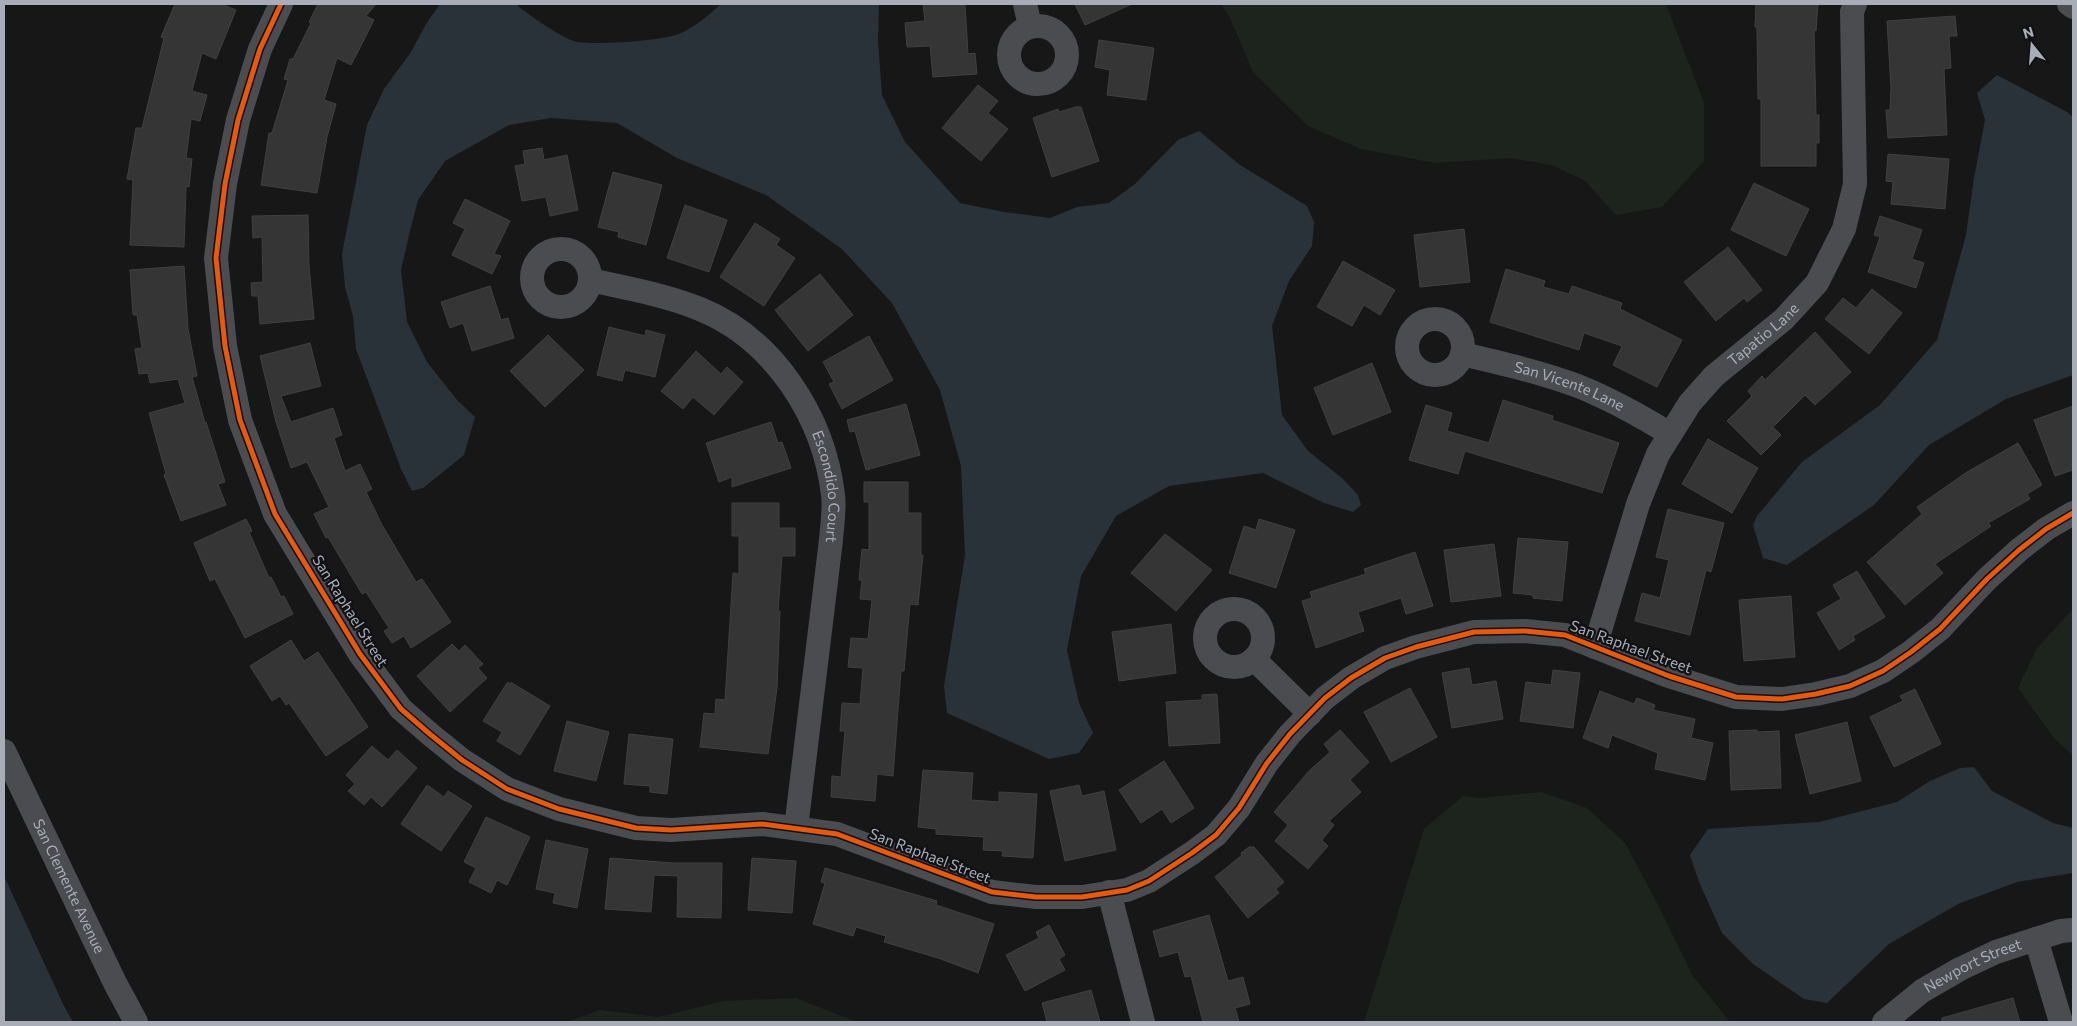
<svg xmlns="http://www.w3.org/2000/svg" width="2077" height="1026" font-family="Commissioner,sans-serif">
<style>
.green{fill:#1d241e}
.water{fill:#2a3239}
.building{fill:#353536;stroke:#3f4043}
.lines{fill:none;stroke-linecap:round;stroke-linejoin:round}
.minor{stroke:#4b4c50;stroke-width:24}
.cycleway-casing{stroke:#111113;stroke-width:8}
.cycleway{stroke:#e8590c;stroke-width:5}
.labels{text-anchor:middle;stroke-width:4.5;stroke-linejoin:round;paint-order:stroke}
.street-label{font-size:15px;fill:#a8adb8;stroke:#111113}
</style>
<rect width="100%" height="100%" fill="#171717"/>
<path class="green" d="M1221 4H1666L1704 103V161L1662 207 1616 215 1584 180 1551 165 1511 158 1435 163 1361 149 1308 126 1253 72 1230 18Z
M2073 609V756L2054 738 2018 688 2037 648Z
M1541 792 1587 808 1625 843 1656 901 1693 976 1730 1022H1364L1424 829 1463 796 1480 798Z
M796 998 857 1022H567L600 1010 659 1017 723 1001Z"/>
<path class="water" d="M440 4H516C525 13 566 41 578 42 598 45 663 41 681 33 696 26 709 15 721 4H879L878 41 882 95 905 142 960 203 1004 212 1050 218 1077 207 1109 203 1135 184 1178 140 1199 131 1240 165 1307 206 1314 222 1312 246 1289 281 1272 326 1282 415 1308 451 1343 479 1358 495 1361 505 1353 512 1324 503 1263 473 1169 486 1116 516 1081 576 1067 650 1079 703 1093 733 1079 753 1049 759 947 713 944 686 965 555 961 466 940 390 892 303 842 249 766 195 677 158 617 123 551 118 509 125 445 161 418 200 410 231 401 270 407 322 427 362 457 400 475 417 464 455 423 488 412 491 401 469 356 349 353 316 345 287 342 254 367 125 384 89 411 52 426 24Z
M1997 75 2067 112 2073 117V375L2006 399 1929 445 1874 505 1787 565 1763 558 1753 525 1757 516 1802 462 1880 405 1937 340 1966 235 1974 178 1985 120 1977 93Z
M1974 767 1992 791 2053 823 2073 828V873L2017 882 1958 904 1889 944 1827 1003 1804 999 1753 964 1722 933 1699 882 1690 855 1708 829 1819 822 1897 802 1930 781 1960 768Z
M4 876 64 1006 73 1022H4Z"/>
<path class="building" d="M175 4H221L236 10 216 59 202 53 192 91 207 95 200 121 191 119 186 158 192 159 189 187 186 186 184 247 130 245 133 180 127 179 136 128H142L164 38 161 37Z
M318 4H376L366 16 374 20 351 65 337 58 324 100 336 104 327 137 317 193 261 185 269 133H272L288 80 284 79 290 59H293L311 23 309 22Z
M923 4H965L968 54 975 53 977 74 933 77 930 46 907 47 905 23 925 21Z
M1075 4H1132L1085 25Z
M1756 4H1818L1816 31 1814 30 1816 115H1819V143H1816V166H1761V99H1758L1757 27H1755Z
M1955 16 1957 36H1949L1951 68 1944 69 1947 135 1888 138 1886 110H1890L1891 88 1887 21Z
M1099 40 1154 48 1146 100 1107 95 1110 70 1095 67Z
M978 85 998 101 988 113 1008 129 981 161 942 128Z
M1076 107H1081L1099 161 1052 177 1033 118 1058 109 1059 112Z
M542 148 544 160 567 155 578 210 550 216 546 197 522 201 515 166 525 164 523 151Z
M1888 154 1949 159 1945 209 1891 204 1893 182 1886 181Z
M613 172 662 185 646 245 618 237 619 232 598 227Z
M1754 183 1809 209 1786 256 1731 230Z
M465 199 510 221 494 254 501 256 492 274 452 255 465 229 453 223Z
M685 205 727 220 709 272 667 258Z
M308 215 309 266 314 319 260 324 258 296H252L251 283 263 282 262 237 253 238 252 216Z
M1880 216 1922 230 1912 259 1924 263 1916 288 1868 272 1880 237 1874 235Z
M755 223 780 239 776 245 795 258 764 306 720 277Z
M1464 229 1470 282 1420 287 1414 235Z
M1728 247 1762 290 1747 302 1744 298 1716 321 1684 282Z
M1343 261 1395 290 1380 315 1364 305 1352 326 1317 307Z
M184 266 188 329 197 376 192 377 205 423 206 422 225 482 218 484 226 505 181 521 164 475 166 474 149 413 185 403 178 379 150 383 148 373 139 374 135 349 142 348 137 315H133L130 270Z
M1506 269 1545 281 1543 287 1569 294 1572 286 1622 303 1620 309 1682 340 1657 387 1613 365 1622 346 1584 333 1579 350 1490 322Z
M820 274 853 315 808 351 775 310Z
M490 286 501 320 508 318 514 338 472 351 463 323 450 328 441 302Z
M1872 289 1902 313 1869 354 1825 319 1843 298 1856 308Z
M609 327 645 336 646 330 665 335 655 377 625 370 622 381 597 375Z
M1815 332 1851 372 1815 405 1805 395 1773 427 1781 435 1761 455 1727 421 1752 396 1748 391 1762 376 1765 380Z
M548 335 584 370 545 407 510 371Z
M869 336 893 380 842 409 829 384 834 382 823 362Z
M310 343 321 386 281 396 291 422 333 408 342 435 334 438 345 471 360 464 372 489 366 492 382 525 416 582 422 579 451 622 411 648 404 636 392 643 384 631 389 628 366 592 362 594 328 537 326 538 314 514 329 507 307 462 291 468 276 422 260 356Z
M696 351 721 374 727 367 743 382 714 415 693 397 683 409 661 391Z
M1372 363 1391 412 1333 435 1314 388Z
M1503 400 1553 416 1552 420 1619 443 1602 493 1465 451 1458 474 1409 460 1426 405 1452 413 1447 431 1489 443Z
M906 404 920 455 866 470 855 431 850 432 847 420Z
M2073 406V470L2055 476 2034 420Z
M771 422 778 443 782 442 791 468 732 487V477L719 482 706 443Z
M1708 439 1758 468 1732 513 1682 484Z
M2018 443 2042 485 2027 494 2030 499 1988 523 1991 526 1935 564 1943 573 1905 605 1867 562 1922 514 1917 507 1967 472Z
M864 482H908V513H921V555H923L918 605 910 604 904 671H901L893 776 877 774 875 801 831 797 832 776 841 777 845 731H840L842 703 860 704 863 668 848 667 851 638 868 639 872 600 860 599 862 580H859L862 549 869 550V502H864Z
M732 503H779V528H795V556H782L778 611H780L777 688 768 754 700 747 704 713 715 714 716 699 725 700 733 573 739 574V536H732Z
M1668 509 1724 523 1711 572 1706 570 1690 635 1635 621 1642 593 1660 598 1669 560 1656 557Z
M246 519 252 531 249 532 269 578 271 577 281 597 284 596 293 614 245 638 215 579 210 581 194 543Z
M1259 519 1295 530 1276 588 1229 573 1244 526 1256 530Z
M1165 534 1212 570 1176 611 1131 573Z
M1518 538 1568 542 1562 601 1533 598V595L1513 593Z
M1494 544 1501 596 1451 602 1444 550Z
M1415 552 1433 606 1406 614 1401 598 1358 612 1364 631 1316 648 1302 601 1312 598 1310 592 1366 574 1364 569Z
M1857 571 1885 617 1853 636 1855 640 1839 650 1817 613 1841 599 1833 585Z
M1791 596 1795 657 1744 661 1739 600Z
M1171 624 1176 673 1119 681 1112 632Z
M291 640 304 661 318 652 368 727 326 756 289 703 286 705 280 696 272 701 250 666Z
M452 644 459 651 465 645 483 664 478 668 487 678 450 712 417 676Z
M1469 668 1472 685 1496 681 1503 719 1452 728 1442 673Z
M1553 670 1580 673 1573 728 1520 721 1526 682 1551 685Z
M507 683H512L550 706 520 755 497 741 502 732 483 721Z
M1410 688 1437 737 1391 762 1364 712Z
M1915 689 1941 744 1894 767 1870 717 1903 701 1900 696Z
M1600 691 1634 704 1637 698 1655 705 1653 710 1695 719 1691 738 1713 743 1705 780 1655 769 1658 753 1612 735 1608 748 1583 738Z
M1217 694 1220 743 1169 746 1166 702 1202 700V695Z
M567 721 609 732 596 781 554 771Z
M1847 722 1861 781 1810 794 1795 735Z
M1340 730 1369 762 1350 780 1361 792 1329 821 1334 825 1322 840 1328 846 1308 869 1275 841 1288 825 1274 812 1309 771 1330 752 1324 744Z
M1757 730V732L1779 731 1781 788 1731 790 1729 731Z
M629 734 673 739 667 794 650 792V786L624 784Z
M372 746 388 760 397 750 417 768 382 807 371 797 364 805 348 791 355 784 346 775Z
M1164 761 1194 808 1171 823 1162 809 1141 823 1119 790Z
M923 770 973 773 971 800 999 802V792L1037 794 1033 858 1002 856 1003 851 983 850 984 837 936 834V829L918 827Z
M427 785 444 797 448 791 472 806 441 851 401 824Z
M1079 785 1082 796 1104 791 1116 850 1065 861 1050 791Z
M486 817 530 837 507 885 497 880 491 893 469 882 476 868 464 862Z
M546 840 588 849 577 908 553 903 555 893 536 889Z
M1249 847H1254L1284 882 1276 889 1279 893 1248 918 1215 877 1242 855 1241 853Z
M610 858 673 863H722L721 918 677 917 678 876 654 875 651 912 605 909Z
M752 858 796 861 792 913 748 910Z
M825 868 937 901 936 905 994 924 978 973 938 958 884 942 886 936 856 927 853 936 813 924 825 883 821 882Z
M1209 915 1228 981 1243 977 1250 1004 1235 1008 1239 1022H1203L1191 976 1185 977 1178 952 1160 957 1153 931Z
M1049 925 1065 955 1059 959 1065 970 1025 991 1006 955 1039 938 1036 932Z
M1091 990 1100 1022H1047L1042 1003Z
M2013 998 2020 1022H1942V1018Z"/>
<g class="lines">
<g class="minor">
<path d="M281 4 260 49 238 120 225 184 216 258 225 346 240 420 275 514 360 654 401 709 431 735 462 760 507 789 559 809 636 828 671 830 762 824 837 834 992 892 1036 897H1082L1127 890 1149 881 1192 853 1216 835 1239 808 1267 763 1290 734 1325 698 1351 678 1385 658 1416 647 1474 632 1525 631 1565 635 1669 676 1736 697 1782 699 1816 694 1850 686 1883 671 1911 652 1940 629 1987 579 2019 550 2046 529 2073 513"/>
<path d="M1025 4 1030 26"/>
<path d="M2069 4 2073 7"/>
<circle cx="1038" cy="55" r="29"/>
<circle cx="561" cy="278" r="29"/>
<path id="s1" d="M590 280C627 288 665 295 700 309 774 339 824 417 833 495 835 509 832 525 831 540L796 828"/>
<circle cx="1435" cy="347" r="28"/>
<path id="s2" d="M1462 354C1501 363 1540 372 1578 386 1610 399 1641 416 1670 434"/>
<circle cx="1234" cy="638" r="29"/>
<path id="s3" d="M1595 647 1638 504 1658 454 1690 403 1714 376 1784 319 1817 283 1844 229 1855 184 1852 12 1855 4"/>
<path d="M1254 659 1310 714"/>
<path id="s4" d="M4 751 115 983 136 1022"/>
<path d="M1109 892 1143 1022"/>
<path d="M2036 939 2061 1022"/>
<path id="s5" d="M1884 1022 1922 991 1960 969 1996 952 2061 931 2073 930"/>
</g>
<g class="cycleway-casing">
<path id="cycleway" d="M281 4 260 49 238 120 225 184 216 258 225 346 240 420 275 514 360 654 401 709 431 735 462 760 507 789 559 809 636 828 671 830 762 824 837 834 992 892 1036 897H1082L1127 890 1149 881 1192 853 1216 835 1239 808 1267 763 1290 734 1325 698 1351 678 1385 658 1416 647 1474 632 1525 631 1565 635 1669 676 1736 697 1782 699 1816 694 1850 686 1883 671 1911 652 1940 629 1987 579 2019 550 2046 529 2073 513"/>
</g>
<use href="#cycleway" class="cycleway"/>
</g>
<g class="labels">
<g class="street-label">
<text dy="5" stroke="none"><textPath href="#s3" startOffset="364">Tapatio Lane</textPath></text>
<text dy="5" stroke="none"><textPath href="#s2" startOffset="112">San Vicente Lane</textPath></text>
<text dy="5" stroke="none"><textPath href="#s1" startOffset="344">Escondido Court</textPath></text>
<text transform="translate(350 611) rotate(58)" y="5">San Raphael Street</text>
<text transform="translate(1631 647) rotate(20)" y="5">San Raphael Street</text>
<text transform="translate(930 856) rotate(21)" y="5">San Raphael Street</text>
<text dy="5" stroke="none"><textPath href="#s4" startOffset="150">San Clemente Avenue</textPath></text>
<text dy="5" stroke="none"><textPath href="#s5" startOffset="106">Newport Street</textPath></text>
</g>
</g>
<rect width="2077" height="1026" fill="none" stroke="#a8adb8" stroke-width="10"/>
<g transform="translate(2032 45) rotate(343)" stroke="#111113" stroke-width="4" paint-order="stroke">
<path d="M0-4L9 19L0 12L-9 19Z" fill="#a8adb8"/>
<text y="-8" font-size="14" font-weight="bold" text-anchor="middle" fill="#a8adb8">N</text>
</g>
</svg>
